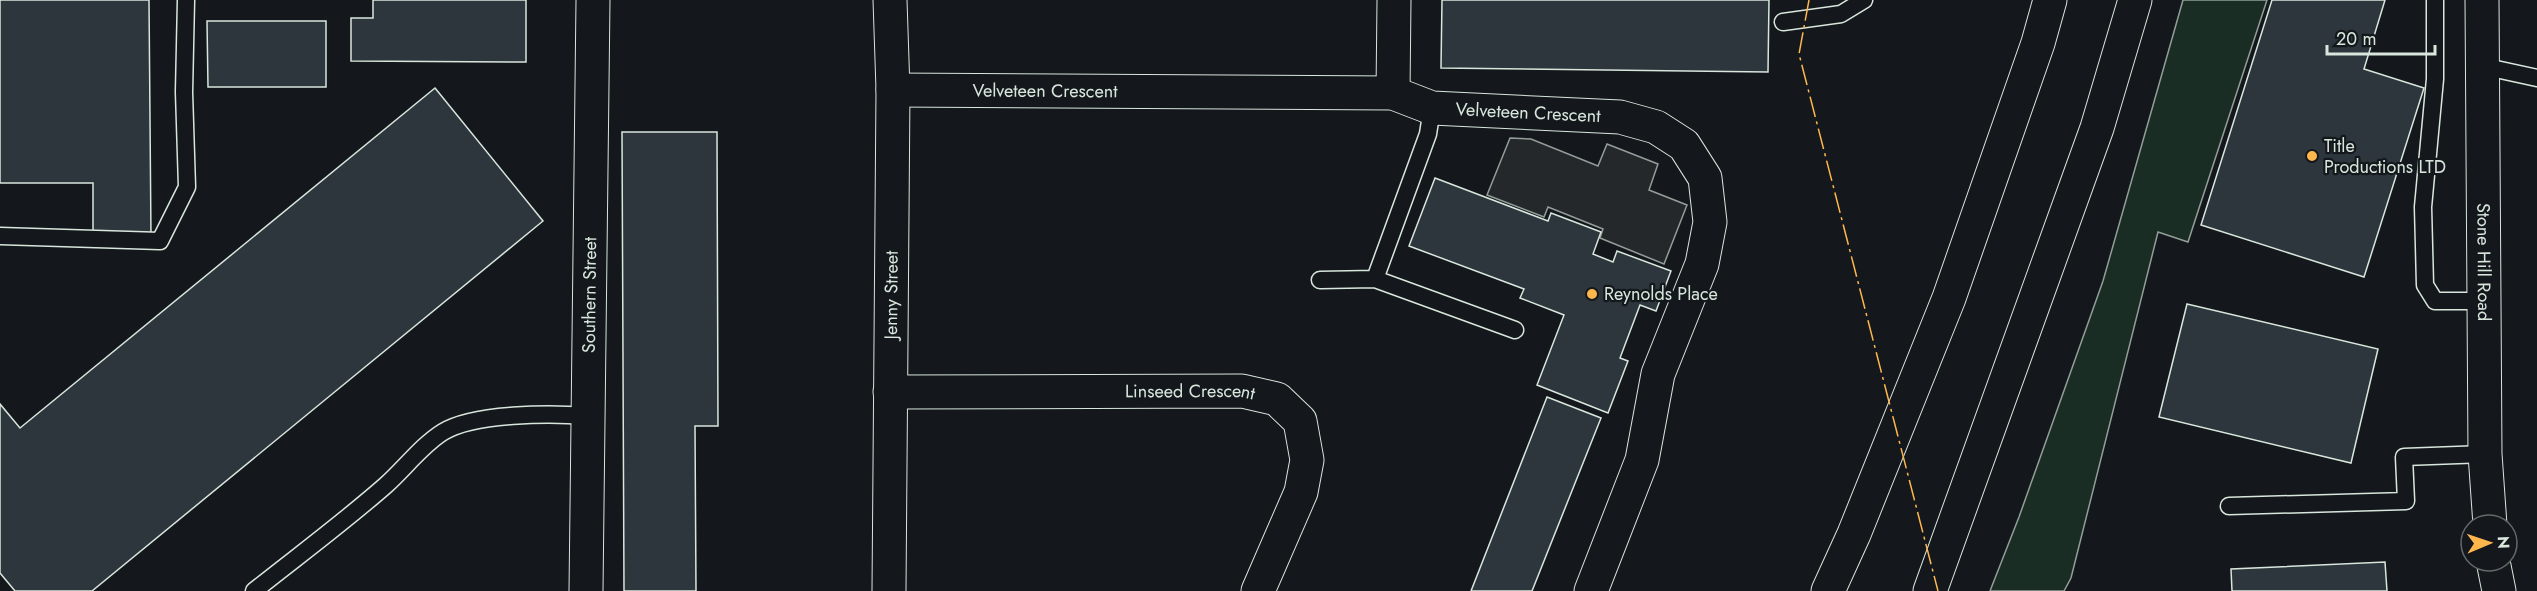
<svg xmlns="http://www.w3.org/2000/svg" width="2537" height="591" font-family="Jost,sans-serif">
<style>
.green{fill:#1a2d24;stroke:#939e99;stroke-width:1.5}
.parking{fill:#24282b;stroke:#939e99;stroke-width:1.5}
.building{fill:#2c363c;stroke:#d8e6dc;stroke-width:1.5}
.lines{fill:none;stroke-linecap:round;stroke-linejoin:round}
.service-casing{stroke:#d8e6dc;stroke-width:19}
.minor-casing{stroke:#d8e6dc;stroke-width:35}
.motorway-casing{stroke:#d8e6dc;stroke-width:35}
.service{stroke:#14181c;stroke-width:16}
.minor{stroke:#14181c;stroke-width:33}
.motorway{stroke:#14181c;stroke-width:33}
.power{stroke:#ffb74d;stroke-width:1.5;stroke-dasharray:21 4.5 3 4.5;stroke-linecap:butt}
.poi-dot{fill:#ffb74d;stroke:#14181c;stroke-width:2}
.labels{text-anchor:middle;stroke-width:4.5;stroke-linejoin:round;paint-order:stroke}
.street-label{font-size:18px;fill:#d8e6dc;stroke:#14181c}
.poi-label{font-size:18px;fill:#d8e6dc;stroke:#14181c;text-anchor:start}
</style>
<rect width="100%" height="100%" fill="#14181c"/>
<path class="green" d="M2183 0H2267L2188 242 2158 232 2071 578 2064 591H1990L2019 517 2103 281Z"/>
<path class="parking" d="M1510 138 1531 139 1598 166 1607 144 1658 164 1649 190 1687 205 1664 264 1600 238 1603 229 1548 207 1544 217 1487 195Z"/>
<path class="building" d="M0 0H149L151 238H93V183H0Z
M373 0H526V62L351 61V18H373Z
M1442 0H1769L1768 72 1441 68Z
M2272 0H2385L2364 69 2424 88 2364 277 2201 225Z
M207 21H326V87H208Z
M435 88 543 221 92 591H15L0 573V404L20 428Z
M622 132H717L718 426H695L696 591H624Z
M1435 178 1548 221 1551 213 1601 232 1593 254 1613 262 1617 251 1671 271 1656 311 1640 305 1620 358 1628 361 1608 413 1537 385 1564 315 1520 298 1524 289 1409 246Z
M2187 304 2378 349 2351 463 2159 417Z
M1547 397 1601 418 1532 591H1471Z
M2385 562 2387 591H2232L2231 569Z"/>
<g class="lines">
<g class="service-casing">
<path id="service" d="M2435 0V79L2423 207 2425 285 2435 301H2483
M1783 22 1841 14 1864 0
M2482 66 2537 78
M1432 108 1428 134 1375 279 1515 330
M0 236 160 241 187 187 184 92 186 0
M1320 280 1375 279
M2229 506 2406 501 2404 457 2485 454
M254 591C298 556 344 522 386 485 405 468 422 445 443 432 474 413 551 413 587 416"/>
</g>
<g class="minor-casing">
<g id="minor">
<path id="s1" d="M2482 0 2485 454 2490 525"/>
<path id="s2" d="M893 90 1393 93 1432 108 1620 117 1656 127 1684 145 1705 178 1710 222 1702 264 1658 374 1642 460 1591 591"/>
<path d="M1393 93 1394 0"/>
<path id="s3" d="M890 392 1242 391 1277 399 1300 421 1307 460 1301 492 1258 591"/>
<path d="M2493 561 2499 591"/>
<path id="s4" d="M586 591 593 0"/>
<path id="s5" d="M889 591 893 90 890 0"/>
</g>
</g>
<g class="motorway-casing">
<path id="motorway" d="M1828 591 1854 534 1949 298 2038 43 2050 0
M1930 591 2097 128 2135 0"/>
</g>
<use href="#service" class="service"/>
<use href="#minor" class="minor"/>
<use href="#motorway" class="motorway"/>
<path class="power" d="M1809 0 1799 54 1938 591"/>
</g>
<g class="poi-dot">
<circle cx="2312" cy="156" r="6"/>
<circle cx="1592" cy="294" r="6"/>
</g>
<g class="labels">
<g class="street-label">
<text dy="6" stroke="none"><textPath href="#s2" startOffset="152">Velveteen Crescent</textPath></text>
<text dy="6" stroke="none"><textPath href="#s2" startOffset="638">Velveteen Crescent</textPath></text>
<text dy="6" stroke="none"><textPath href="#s1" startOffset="262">Stone Hill Road</textPath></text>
<text dy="6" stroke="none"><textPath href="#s4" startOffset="296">Southern Street</textPath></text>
<text dy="6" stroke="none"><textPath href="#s5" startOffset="296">Jenny Street</textPath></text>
<text dy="6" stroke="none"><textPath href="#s3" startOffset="300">Linseed Crescent</textPath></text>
</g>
<g class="poi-label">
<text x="2324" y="152">Title<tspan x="2324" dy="21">Productions LTD</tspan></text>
<text x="1604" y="300">Reynolds Place</text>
</g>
</g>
<g transform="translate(2489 543) rotate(88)"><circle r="28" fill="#14181c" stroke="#626a69" stroke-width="1.5"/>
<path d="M0-4.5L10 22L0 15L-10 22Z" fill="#ffb74d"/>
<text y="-9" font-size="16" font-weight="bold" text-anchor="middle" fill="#d8e6dc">N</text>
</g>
<path d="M2327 45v9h108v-9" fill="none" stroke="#d8e6dc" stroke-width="3"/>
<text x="2336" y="45" font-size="18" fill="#d8e6dc" stroke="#14181c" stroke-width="4.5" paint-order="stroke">20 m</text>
</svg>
